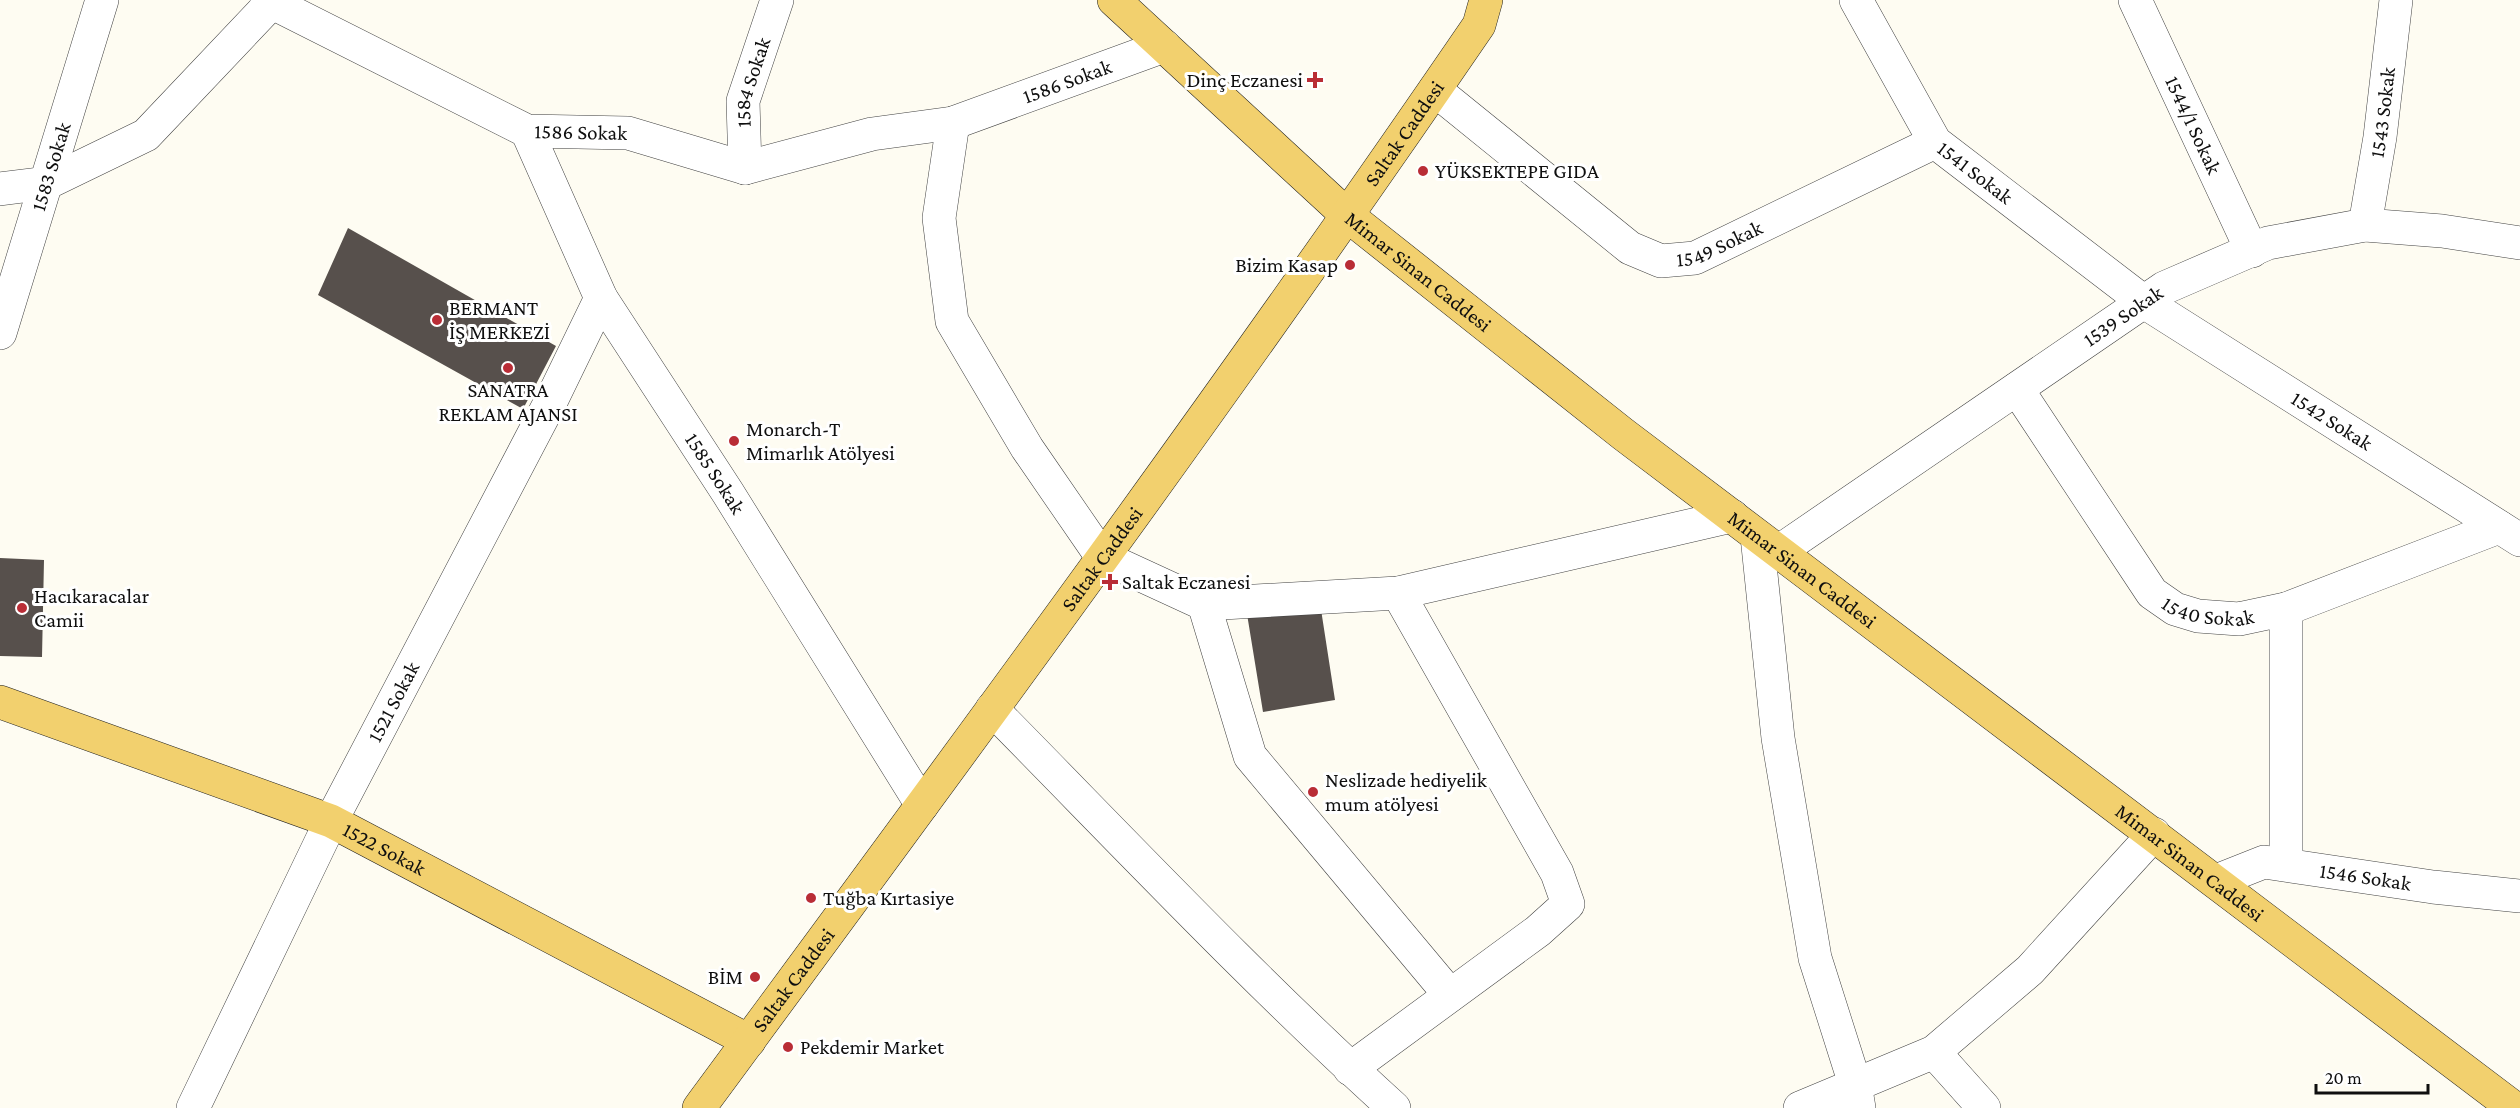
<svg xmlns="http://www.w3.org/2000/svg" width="2520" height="1108" font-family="'Crimson Pro',serif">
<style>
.building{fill:#57504c}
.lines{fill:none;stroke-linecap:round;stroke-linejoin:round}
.minor-casing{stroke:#424242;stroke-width:34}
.major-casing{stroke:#202020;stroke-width:34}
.minor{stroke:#fff;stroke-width:33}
.major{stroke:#f2d06e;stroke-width:33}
.poi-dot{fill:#b92d36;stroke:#fff;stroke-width:2}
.labels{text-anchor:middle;stroke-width:6;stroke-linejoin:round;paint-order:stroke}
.poi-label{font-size:21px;fill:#0f0f0f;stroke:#fff;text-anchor:start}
.street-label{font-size:21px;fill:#0f0f0f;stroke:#fff}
</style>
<rect width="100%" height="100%" fill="#fefcf2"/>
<path class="building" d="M348 228 556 346 523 409 318 295Z
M0 558 44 560 42 657 0 656Z
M1320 603 1335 700 1263 712 1247 614Z"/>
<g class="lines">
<g class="minor-casing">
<g id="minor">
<path id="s1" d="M267 0 527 131 628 133 745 168 872 134 953 123 1164 46"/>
<path id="s2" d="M1856 0 1935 142 2144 302 2520 540"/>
<path id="s3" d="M2135 0 2252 251"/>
<path id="s4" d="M1435 90 1630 248 1661 261 1695 258 1935 142"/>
<path d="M953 123 939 218 952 321 1027 448 1102 557 1204 604 1398 593 1732 516"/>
<path id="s5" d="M527 131 601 298 728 493 922 805"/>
<path id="s6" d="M745 168 743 101 777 0"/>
<path d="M0 189 47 183 146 135 274 0"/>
<path id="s7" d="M2365 225 2380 137 2396 0"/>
<path id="s8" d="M0 333 102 0"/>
<path id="s9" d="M2017 389 2152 593 2175 609 2198 616 2239 619 2286 609 2499 527"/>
<path d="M1757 536 1778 738 1815 958 1855 1084 1859 1108"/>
<path id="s10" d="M1778 552 2164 288 2268 243 2365 225 2442 231 2520 243"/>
<path d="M1204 604 1250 756 1450 995"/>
<path d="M992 709C1124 843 1254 981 1394 1108"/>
<path d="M2286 864V609"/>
<path id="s11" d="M2216 881 2264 862 2433 887 2520 896"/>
<path d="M1934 1052 1984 1108"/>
<path d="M1350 1069 1538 931 1568 904 1557 873 1398 593"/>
<path id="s12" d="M193 1108 331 821 552 399 601 298"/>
<path d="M1800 1108 1934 1052 2030 970 2154 834"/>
</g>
</g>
<g class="major-casing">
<g id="major">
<path id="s13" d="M1114 0 1348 216 1623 434 2514 1108"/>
<path id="s14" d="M0 702 331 821 749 1041"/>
<path id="s15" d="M699 1108C963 750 1228 392 1479 25L1486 0"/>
</g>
</g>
<use href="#minor" class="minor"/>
<use href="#major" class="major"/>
</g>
<g class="poi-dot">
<path d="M1312 71h6v6h6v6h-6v6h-6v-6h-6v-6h6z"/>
<circle cx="1423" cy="171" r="6"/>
<circle cx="1350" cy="265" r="6"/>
<circle cx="437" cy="320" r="6"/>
<circle cx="508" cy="368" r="6"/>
<circle cx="734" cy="441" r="6"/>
<path d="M1107 573h6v6h6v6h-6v6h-6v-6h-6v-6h6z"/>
<circle cx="22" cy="608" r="6"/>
<circle cx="1313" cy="792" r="6"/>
<circle cx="811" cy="898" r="6"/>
<circle cx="755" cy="977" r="6"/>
<circle cx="788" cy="1047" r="6"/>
</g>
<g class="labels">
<g class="poi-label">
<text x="1303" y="87" text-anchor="end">Dinç Eczanesi</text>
<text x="1435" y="178">YÜKSEKTEPE GIDA</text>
<text x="1338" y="272" text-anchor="end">Bizim Kasap</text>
<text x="449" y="315">BERMANT<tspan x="449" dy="24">İŞ MERKEZİ</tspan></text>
<text x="508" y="397" text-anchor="middle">SANATRA<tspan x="508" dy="24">REKLAM AJANSI</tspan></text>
<text x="746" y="436">Monarch-T<tspan x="746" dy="24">Mimarlık Atölyesi</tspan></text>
<text x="1122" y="589">Saltak Eczanesi</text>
<text x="34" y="603">Hacıkaracalar<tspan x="34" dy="24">Camii</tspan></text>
<text x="1325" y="787">Neslizade hediyelik<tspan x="1325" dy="24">mum atölyesi</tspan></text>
<text x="823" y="905">Tuğba Kırtasiye</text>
<text x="743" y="984" text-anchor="end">BİM</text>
<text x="800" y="1054">Pekdemir Market</text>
</g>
<g class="street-label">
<text dy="7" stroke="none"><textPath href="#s1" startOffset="849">1586 Sokak</textPath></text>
<text dy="7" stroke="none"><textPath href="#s6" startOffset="87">1584 Sokak</textPath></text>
<text dy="7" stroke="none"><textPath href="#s7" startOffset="114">1543 Sokak</textPath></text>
<text dy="7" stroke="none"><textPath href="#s3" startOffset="138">1544/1 Sokak</textPath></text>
<text dy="7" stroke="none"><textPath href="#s1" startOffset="345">1586 Sokak</textPath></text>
<text dy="7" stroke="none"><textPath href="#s15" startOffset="1203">Saltak Caddesi</textPath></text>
<text dy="7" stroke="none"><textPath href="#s8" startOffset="174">1583 Sokak</textPath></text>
<text dy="7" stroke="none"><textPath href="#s2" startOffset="213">1541 Sokak</textPath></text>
<text dy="7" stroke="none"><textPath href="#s4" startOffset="346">1549 Sokak</textPath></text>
<text dy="7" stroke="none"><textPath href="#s13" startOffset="408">Mimar Sinan Caddesi</textPath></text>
<text dy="7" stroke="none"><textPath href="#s10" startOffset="418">1539 Sokak</textPath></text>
<text dy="7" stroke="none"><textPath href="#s2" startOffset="648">1542 Sokak</textPath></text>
<text dy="7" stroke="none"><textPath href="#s5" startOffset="392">1585 Sokak</textPath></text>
<text dy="7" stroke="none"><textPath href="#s15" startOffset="681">Saltak Caddesi</textPath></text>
<text dy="7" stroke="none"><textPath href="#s13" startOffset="894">Mimar Sinan Caddesi</textPath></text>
<text dy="7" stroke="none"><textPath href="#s9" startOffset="306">1540 Sokak</textPath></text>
<text dy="7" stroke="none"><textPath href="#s12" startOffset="453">1521 Sokak</textPath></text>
<text dy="7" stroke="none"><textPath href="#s14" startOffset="412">1522 Sokak</textPath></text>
<text dy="7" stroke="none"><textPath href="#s13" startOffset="1380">Mimar Sinan Caddesi</textPath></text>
<text dy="7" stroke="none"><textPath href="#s11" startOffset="154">1546 Sokak</textPath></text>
<text dy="7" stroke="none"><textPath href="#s15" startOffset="159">Saltak Caddesi</textPath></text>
</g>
</g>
<path d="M2316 1084v9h112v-9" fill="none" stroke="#0f0f0f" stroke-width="3"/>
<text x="2325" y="1084" font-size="18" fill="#0f0f0f" stroke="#ffffff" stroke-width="4.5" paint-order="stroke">20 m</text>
</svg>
